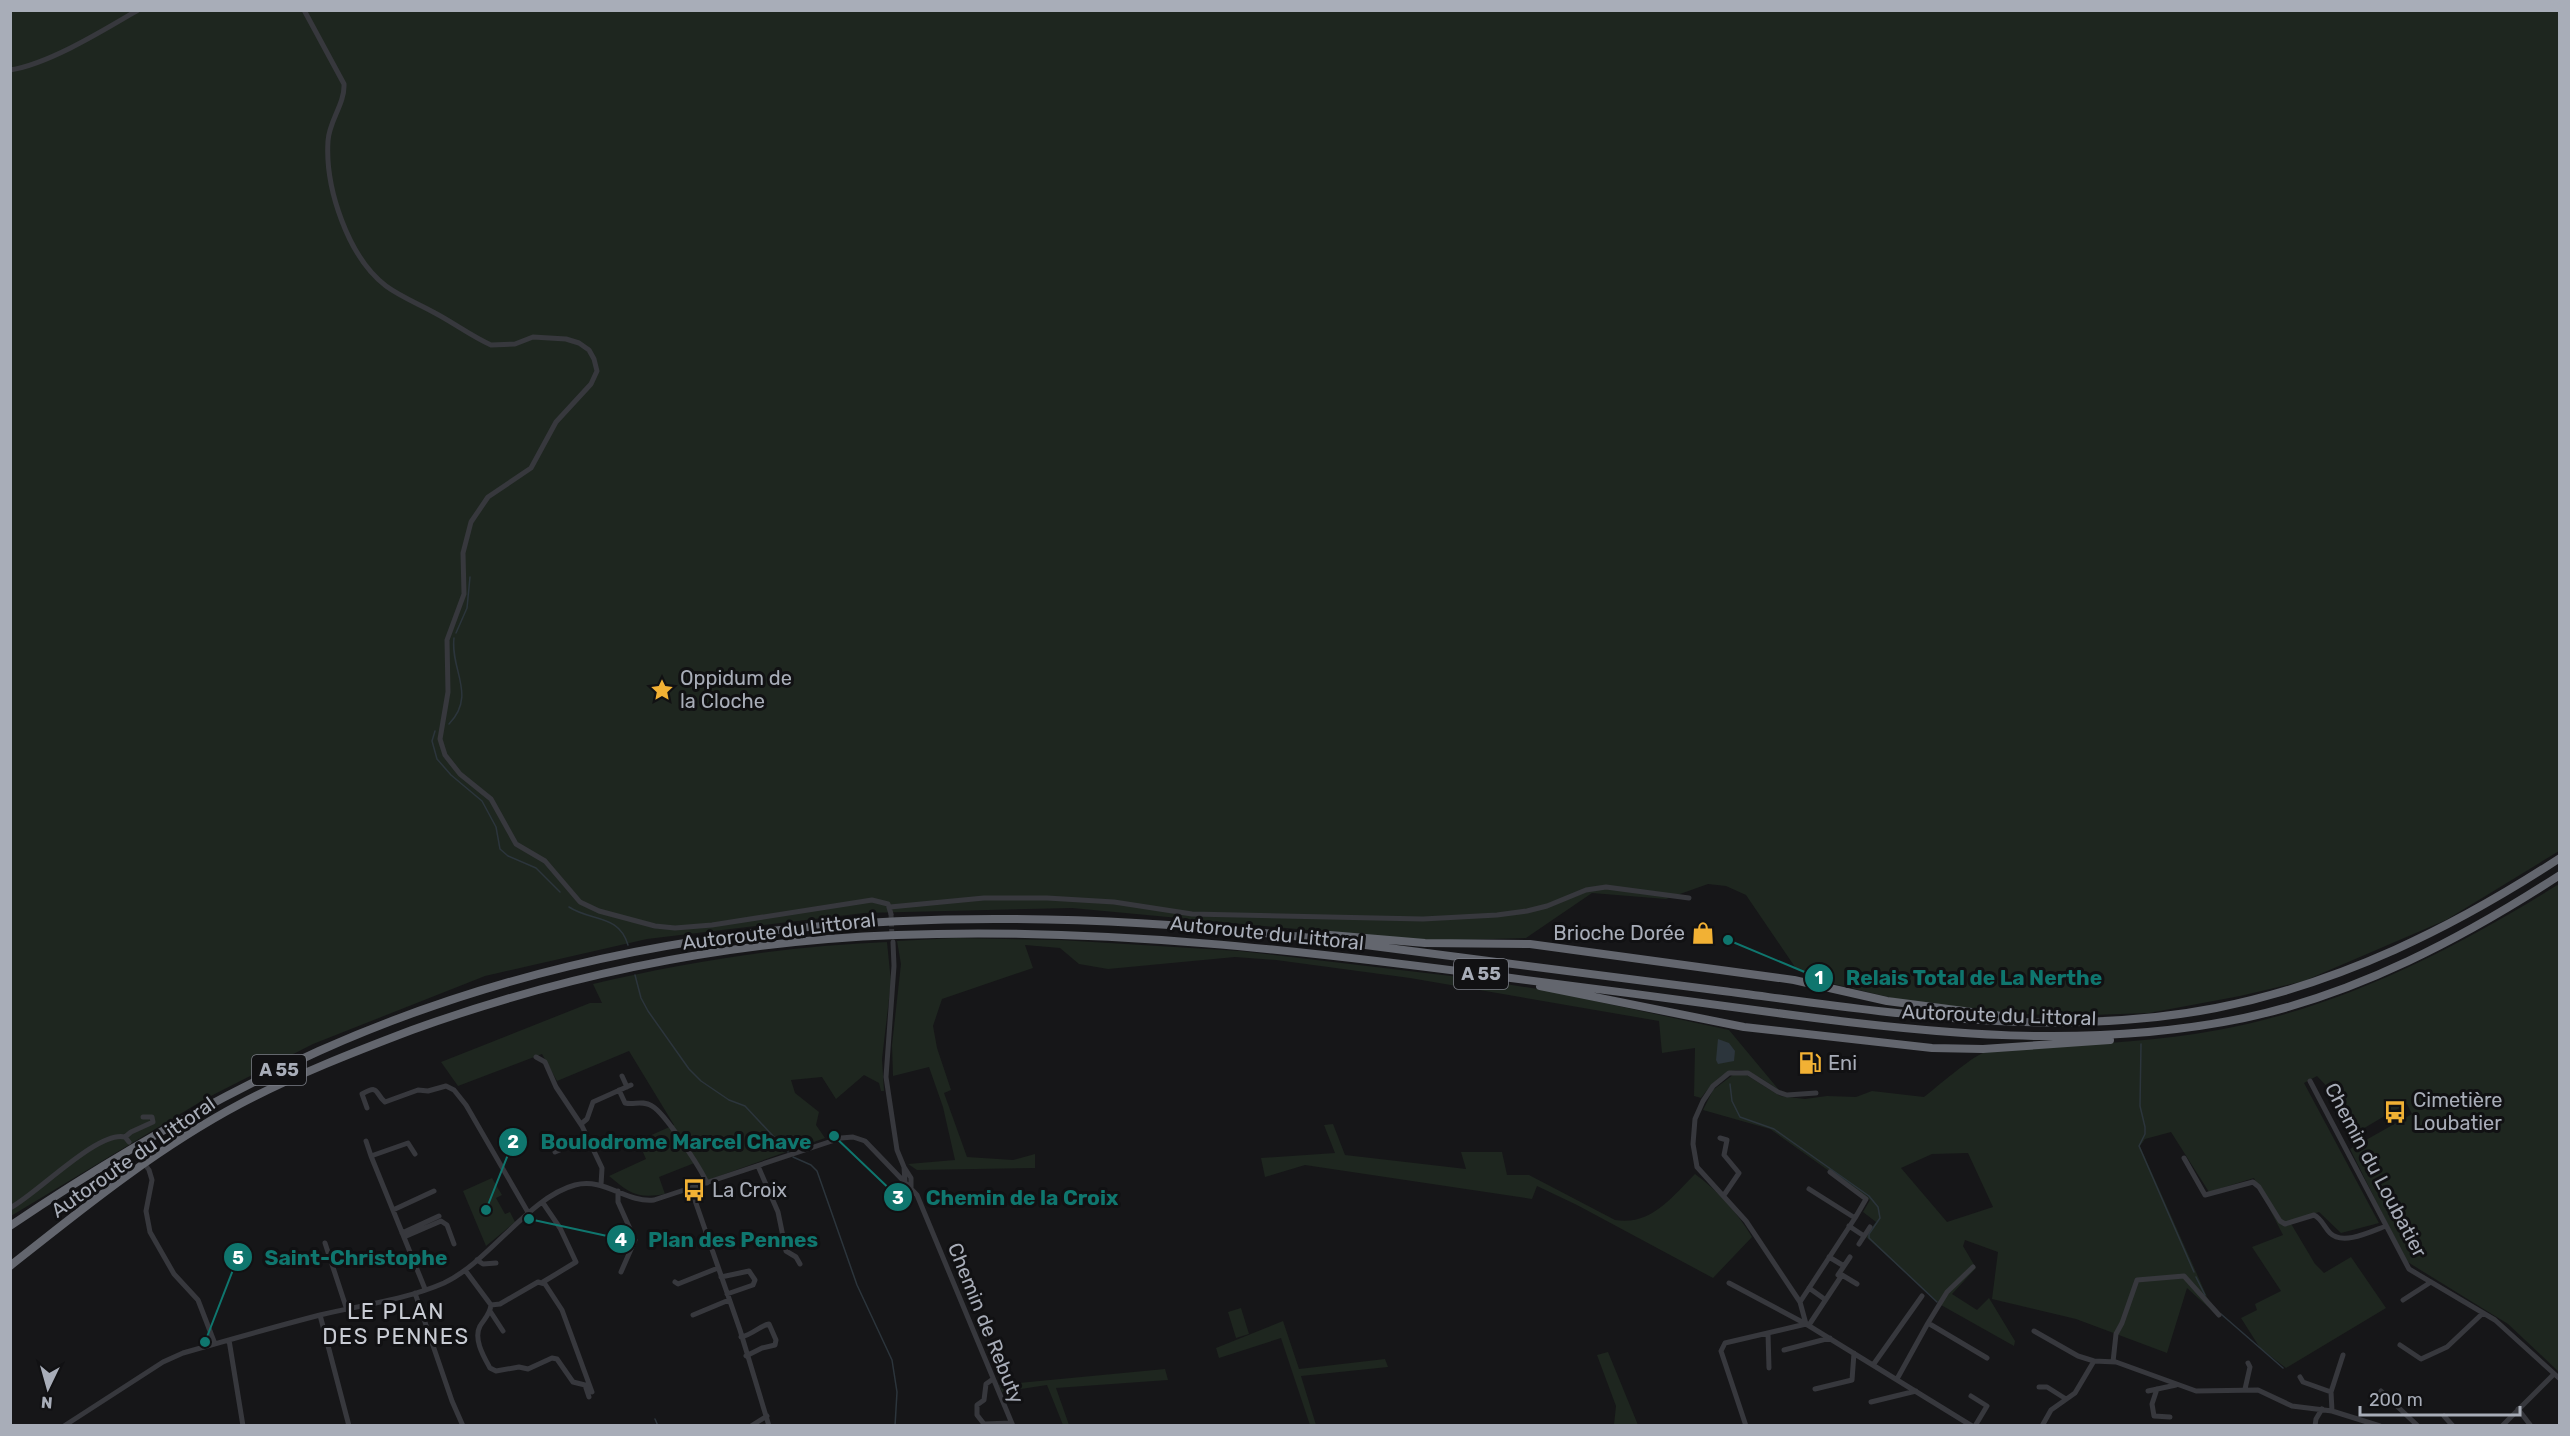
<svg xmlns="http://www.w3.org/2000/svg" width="2570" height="1436" font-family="Rubik,sans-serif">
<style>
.green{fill:#1e261f;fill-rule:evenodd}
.water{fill:#2c353c}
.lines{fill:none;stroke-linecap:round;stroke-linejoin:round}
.stream{stroke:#2c353c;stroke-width:1.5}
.minor-tunnel{stroke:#333438;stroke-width:5;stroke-dasharray:5 2.5;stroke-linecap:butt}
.minor{stroke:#37383d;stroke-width:5}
.highway{stroke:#63666e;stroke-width:8}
.labels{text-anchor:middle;stroke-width:6;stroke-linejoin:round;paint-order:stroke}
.shield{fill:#111113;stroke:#7b7e86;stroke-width:1.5}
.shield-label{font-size:18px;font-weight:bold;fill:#a8adb8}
.poi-label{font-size:20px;fill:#a8adb8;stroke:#111113;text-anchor:start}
.street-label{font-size:20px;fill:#a8adb8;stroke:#111113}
.quarter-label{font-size:22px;letter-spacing:1.5px;fill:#c9ccd4;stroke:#111113}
.leader{fill:none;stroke:#0f766e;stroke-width:2}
.callout-dot{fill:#0f766e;stroke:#111113;stroke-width:2}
.mark-label{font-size:18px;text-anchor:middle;font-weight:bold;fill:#fff}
.callout-label{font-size:21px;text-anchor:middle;font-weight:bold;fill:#0f766e;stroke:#111113;stroke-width:6;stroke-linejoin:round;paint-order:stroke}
</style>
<rect width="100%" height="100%" fill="#161618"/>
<path class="green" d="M11 11H2559V851L2446 920 2304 981 2240 996 2149 1013 2063 1016 2008 1013 1901 1000 1817 980 1797 970 1746 895 1726 886 1708 884 1666 899 1592 893 1526 938 1425 941 1072 908 864 913 647 939 485 976 313 1044 205 1099 11 1216Z
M2559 884V1372L2508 1324 2406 1261 2350 1149 2412 1114 2407 1104 2394 1111 2388 1112 2383 1117 2349 1137 2336 1105V1096L2317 1076 2304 1083 2379 1223 2341 1233 2319 1212 2290 1222 2315 1264 2324 1273 2351 1257 2386 1308 2286 1368 2260 1348 2241 1318 2257 1310 2255 1304 2281 1291 2252 1247 2283 1235 2254 1178 2209 1192 2171 1132 2145 1139 2140 1146 2208 1299 2219 1317 2187 1288 2167 1353 2076 1319 1992 1299 1998 1252 1965 1240 1963 1246 1976 1268 1952 1294 1977 1310 1989 1298 2015 1341 2014 1346 1941 1305 1865 1236 1876 1222 1863 1212 1870 1200 1770 1129 1703 1110 1713 1090 1734 1074H1745L1780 1096 1805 1099 1827 1096 1856 1097 1872 1091 1924 1097C1937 1087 1970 1058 1983 1053 1995 1049 2028 1050 2042 1048 2101 1043 2160 1041 2218 1030 2342 1007 2453 950 2559 884ZM1968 1153 1993 1207 1947 1222 1901 1168 1932 1154Z
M956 938 1060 940 1240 951 1468 978 1544 990 1729 1030 1779 1090C1742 1065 1731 1059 1701 1098L1694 1096 1695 1048 1662 1053 1659 1021 1410 978 1276 960 1235 957 1108 969 1079 964 1060 948 1025 945 1033 968 942 999 933 1026 937 1048 951 1090 944 1093 967 1157 1013 1160 1035 1154V1168L917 1170 908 1164 955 1160 943 1107 929 1067 893 1076 892 1045 901 964 897 941Z
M887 942 891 982 882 1059 884 1091H881L879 1083 864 1075 836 1099 822 1077 791 1080 795 1093 819 1112 816 1125 825 1138 708 1180 697 1162 659 1177 665 1194C637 1199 629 1193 609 1176L646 1159 638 1141 674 1125 629 1051 557 1081 542 1054 458 1086 441 1062 590 1003H602L593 984C691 961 787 946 887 942Z
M1333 1124 1345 1155 1466 1169 1461 1152H1502L1507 1175H1529L1615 1220C1651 1226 1672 1197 1695 1174 1718 1191 1737 1212 1752 1237L1713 1278 1577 1205 1537 1186 1532 1199 1305 1165 1265 1177 1261 1158 1335 1153 1324 1125Z
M492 1178 502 1195 496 1198 505 1214 510 1212 515 1222 486 1246 463 1191Z
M1241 1308 1249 1334 1236 1338 1228 1312Z
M1283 1321 1299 1369 1385 1359 1388 1367 1301 1376 1316 1425H1310L1281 1338 1219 1358 1216 1348Z
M1608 1352 1638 1425H1614L1616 1406 1597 1355Z
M1165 1369 1168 1380 1056 1388 1069 1425H1063L1047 1385 1002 1392 999 1385Z"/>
<path class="water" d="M1718 1039 1729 1043 1735 1051 1734 1061 1718 1064 1716 1060Z"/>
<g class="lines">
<path class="stream" d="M456 633 467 608 470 577
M449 724C477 695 450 670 454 638
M435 731 432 741 437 759 451 775 482 801 496 827 500 849 508 856 536 868 560 892
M569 907C592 922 619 914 628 945
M635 975 641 998 648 1011 689 1069 701 1081 729 1100 745 1106 788 1152
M2141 1044 2140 1106 2145 1127V1134L2139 1146 2194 1272
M1730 1084 1732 1101 1740 1117 1774 1129 1869 1196 1878 1207 1880 1218 1869 1234V1238L1937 1302
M793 1157 811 1165 817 1171 857 1285 892 1360 897 1392 895 1426
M2196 1277 2205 1295
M2221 1314 2283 1368
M655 1419 658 1426"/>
<path class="minor-tunnel" d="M891 914 892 937
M132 1147 149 1170"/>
<path class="minor" d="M304 10 344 84C345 104 329 121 328 141 325 188 348 257 386 286 401 297 419 304 435 313 454 323 471 336 491 345L515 344 533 337 566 339 579 343 589 350 594 359 597 371 591 384 556 422 531 468 488 497 471 522 463 553 464 594 447 640 448 692 440 739 445 755 460 774 491 799 516 844 545 861 580 902 599 911 655 926 675 928 712 925 872 900 888 904 891 914
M10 70C49 64 104 30 138 10
M890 907 984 898H1047L1114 902 1192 914 1423 919 1497 915 1527 911 1547 906 1586 890 1606 887 1689 898
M893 942 894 966 886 1077 897 1150 904 1167
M536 1057 545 1062 556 1087 582 1126 602 1168 601 1185
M622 1076 627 1087
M2310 1081 2409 1269 2495 1320 2560 1379
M619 1090 625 1103C635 1105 642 1100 652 1106 665 1113 701 1169 707 1183
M367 1108 362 1094C380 1084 374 1093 385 1102L418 1090 428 1091 446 1086 454 1090 466 1105 529 1214
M581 1124 587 1119 593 1102 631 1085
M125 1137 131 1132 153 1122 152 1117H143
M1720 1138 1727 1140 1724 1155 1739 1173 1724 1195
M366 1141 371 1156
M555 1152 588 1138
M415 1154 408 1143 371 1156 425 1289
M2184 1158 2205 1195 2253 1182 2259 1187 2280 1221 2285 1224 2314 1215C2322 1219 2324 1227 2330 1233 2343 1246 2372 1231 2386 1226
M758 1166 778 1212 786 1251 796 1257 800 1264
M149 1170 152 1180 146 1211 150 1232 174 1274 198 1300 215 1344
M1830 1172 1866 1199 1855 1218
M905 1182 904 1167 911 1178V1188
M691 1189 740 1330 769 1426
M618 1191V1202L635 1240 621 1272
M543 1203 560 1228 576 1262 543 1282
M10 1208C37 1194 98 1130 125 1137L129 1142
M393 1210 434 1191
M1849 1226 1864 1236
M402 1233 439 1216
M404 1237 441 1221 447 1225 454 1244
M325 1243 347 1310
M1859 1244 1870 1227
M1829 1257 1844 1266
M477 1260 483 1264 496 1263
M465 1270 491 1305 500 1304 538 1282 545 1284 562 1310 592 1392
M1838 1275 1850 1257
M721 1277 749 1271 755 1280 753 1285 727 1294
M675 1282 678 1284 718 1268
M1729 1283 1806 1324
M1809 1288 1823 1298
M415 1293 452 1401 463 1426
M2403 1300 2431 1282
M1800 1302 1855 1218 1809 1189
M491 1305C490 1314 485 1318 480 1326 473 1339 484 1357 490 1368L496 1371 519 1367 528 1369 552 1358 557 1359 573 1382 585 1385 589 1397
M490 1311 503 1331
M320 1315 349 1426
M693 1315 729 1300
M1928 1323 1947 1292 1973 1267
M1806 1324 1800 1302 1746 1221 1697 1167 1693 1144 1695 1119 1703 1101 1713 1086 1729 1073H1748L1778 1092 1787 1095 1816 1093
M1809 1325 1842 1275 1857 1284
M2034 1331 2078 1356 2094 1361 2116 1362 2196 1391 2258 1390 2292 1406 2332 1411 2380 1426
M1768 1333 1769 1368
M741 1337C754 1334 759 1326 769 1324L776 1340 775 1345 762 1348 746 1356
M229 1340 243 1426
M2400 1345 2421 1359 2447 1347 2483 1313
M1784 1350 1830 1338
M2113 1362 2116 1334 2122 1323 2137 1280 2184 1276 2219 1315
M1873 1365 1922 1296
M2300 1377 2303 1382 2331 1392
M993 1379 986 1384 984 1400 977 1405V1415L984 1424 1011 1423
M1897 1379 1928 1323 1987 1358
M2039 1387H2047L2066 1399
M1815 1389 1852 1380 1854 1353
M2157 1389 2152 1404 2154 1416 2170 1417
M2245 1389 2250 1367 2248 1363
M2148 1391 2176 1385
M2381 1391 2418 1426
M1971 1396 1987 1406 1975 1426
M1871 1402 1916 1391
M2518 1409 2531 1426
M2332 1411 2331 1392 2343 1355
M2444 1416 2453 1426
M64 1426 163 1362 183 1353C228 1340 274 1327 320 1315 361 1305 405 1300 444 1283 489 1262 529 1197 575 1185 604 1177 626 1203 654 1200L841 1138 853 1137 865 1141 917 1195 1013 1426
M751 1426 767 1416
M1746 1426 1721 1351 1725 1343 1806 1324 1972 1426
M2042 1426 2051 1410 2075 1393 2094 1361
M2315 1426 2316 1419 2322 1409
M2502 1426 2554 1374"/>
<path class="highway" d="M1330 935 1425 943 1530 944 1794 980 1887 1001 2002 1016
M1540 986 1744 1027 1932 1048 1983 1049 2110 1040
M10 1226C109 1159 211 1100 319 1051 632 911 968 900 1303 937 1443 954 1583 972 1723 991 1885 1012 2053 1040 2216 1008 2341 983 2453 928 2560 858
M10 1266C83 1208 157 1148 240 1104 295 1075 354 1052 412 1030 567 974 732 941 897 935 1103 927 1308 951 1511 978 1600 989 1688 1001 1777 1013 1932 1034 2089 1050 2244 1018 2357 994 2463 938 2560 875"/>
</g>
<defs>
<g id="sight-bare" transform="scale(1.8)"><path d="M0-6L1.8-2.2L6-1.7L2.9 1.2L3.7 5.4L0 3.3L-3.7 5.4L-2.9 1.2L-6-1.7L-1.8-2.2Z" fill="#f2b134" stroke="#111113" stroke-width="2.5" paint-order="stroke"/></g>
<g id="shop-bare" transform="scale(1.8)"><path d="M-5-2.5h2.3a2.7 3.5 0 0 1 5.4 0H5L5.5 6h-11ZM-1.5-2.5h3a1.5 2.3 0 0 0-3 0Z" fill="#f2b134" stroke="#111113" stroke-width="2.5" paint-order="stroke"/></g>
<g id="fuel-bare" transform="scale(1.8)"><path d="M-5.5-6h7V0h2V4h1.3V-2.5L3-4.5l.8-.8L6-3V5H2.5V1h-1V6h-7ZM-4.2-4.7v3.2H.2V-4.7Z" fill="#f2b134" stroke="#111113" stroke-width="2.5" paint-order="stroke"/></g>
<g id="bus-bare" transform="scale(1.8)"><path d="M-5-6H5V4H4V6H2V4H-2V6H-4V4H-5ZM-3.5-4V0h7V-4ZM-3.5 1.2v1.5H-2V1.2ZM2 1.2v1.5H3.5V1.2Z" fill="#f2b134" stroke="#111113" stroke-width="2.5" paint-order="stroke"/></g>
</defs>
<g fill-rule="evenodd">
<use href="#sight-bare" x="662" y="690"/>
<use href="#shop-bare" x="1703" y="933"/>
<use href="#fuel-bare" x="1810" y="1063"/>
<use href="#bus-bare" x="2395" y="1112"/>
<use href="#bus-bare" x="694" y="1190"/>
</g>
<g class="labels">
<g class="shield">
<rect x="1454" y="959" width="54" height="30" rx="4.5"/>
<rect x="252" y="1055" width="54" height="30" rx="4.5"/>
</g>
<g class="shield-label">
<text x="1481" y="980">A 55</text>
<text x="279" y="1076">A 55</text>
</g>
<g class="poi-label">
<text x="680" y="685">Oppidum de<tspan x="680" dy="23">la Cloche</tspan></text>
<text x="1685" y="940" text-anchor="end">Brioche Dorée</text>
<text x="1828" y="1070">Eni</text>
<text x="2413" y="1107">Cimetière<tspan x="2413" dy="23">Loubatier</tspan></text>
<text x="712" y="1197">La Croix</text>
</g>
<g class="street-label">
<text transform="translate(779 931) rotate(-7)" y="7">Autoroute du Littoral</text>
<text transform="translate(1267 933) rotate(6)" y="7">Autoroute du Littoral</text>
<text transform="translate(1999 1015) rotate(2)" y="7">Autoroute du Littoral</text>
<text transform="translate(133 1157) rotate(-35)" y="7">Autoroute du Littoral</text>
<text transform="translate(2376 1170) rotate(62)" y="7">Chemin du Loubatier</text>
<text transform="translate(986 1323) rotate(68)" y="7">Chemin de Rebuty</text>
</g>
<g class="quarter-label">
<text x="396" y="1319">LE PLAN<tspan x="396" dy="25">DES PENNES</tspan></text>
</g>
</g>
<path class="leader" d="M1728 940L1819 978M486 1210L513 1142M834 1136L898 1197M529 1219L621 1239M205 1342L238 1257"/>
<g class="callout-dot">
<circle cx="1728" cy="940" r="6"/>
<circle cx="486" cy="1210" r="6"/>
<circle cx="834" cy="1136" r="6"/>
<circle cx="529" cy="1219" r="6"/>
<circle cx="205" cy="1342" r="6"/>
<circle cx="1819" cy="978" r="15"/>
<circle cx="513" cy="1142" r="15"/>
<circle cx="898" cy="1197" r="15"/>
<circle cx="621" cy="1239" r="15"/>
<circle cx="238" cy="1257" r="15"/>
</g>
<g class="mark-label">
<text x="1819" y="984">1</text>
<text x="513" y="1148">2</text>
<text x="898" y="1204">3</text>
<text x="621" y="1246">4</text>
<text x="238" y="1264">5</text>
</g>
<g class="callout-label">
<text x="1974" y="985">Relais Total de La Nerthe</text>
<text x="676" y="1149">Boulodrome Marcel Chave</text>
<text x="1022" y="1205">Chemin de la Croix</text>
<text x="733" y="1247">Plan des Pennes</text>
<text x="356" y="1265">Saint-Christophe</text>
</g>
<rect width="2570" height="1436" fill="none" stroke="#a8adb8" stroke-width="24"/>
<g transform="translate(48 1388) rotate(185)" stroke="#111113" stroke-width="4.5" paint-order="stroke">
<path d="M0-4.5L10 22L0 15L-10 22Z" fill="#a8adb8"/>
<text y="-9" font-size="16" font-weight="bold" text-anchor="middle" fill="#a8adb8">N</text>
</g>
<path d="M2360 1406v9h160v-9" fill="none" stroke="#a8adb8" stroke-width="3"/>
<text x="2369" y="1406" font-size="18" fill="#a8adb8" stroke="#111113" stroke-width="4.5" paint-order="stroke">200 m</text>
</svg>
